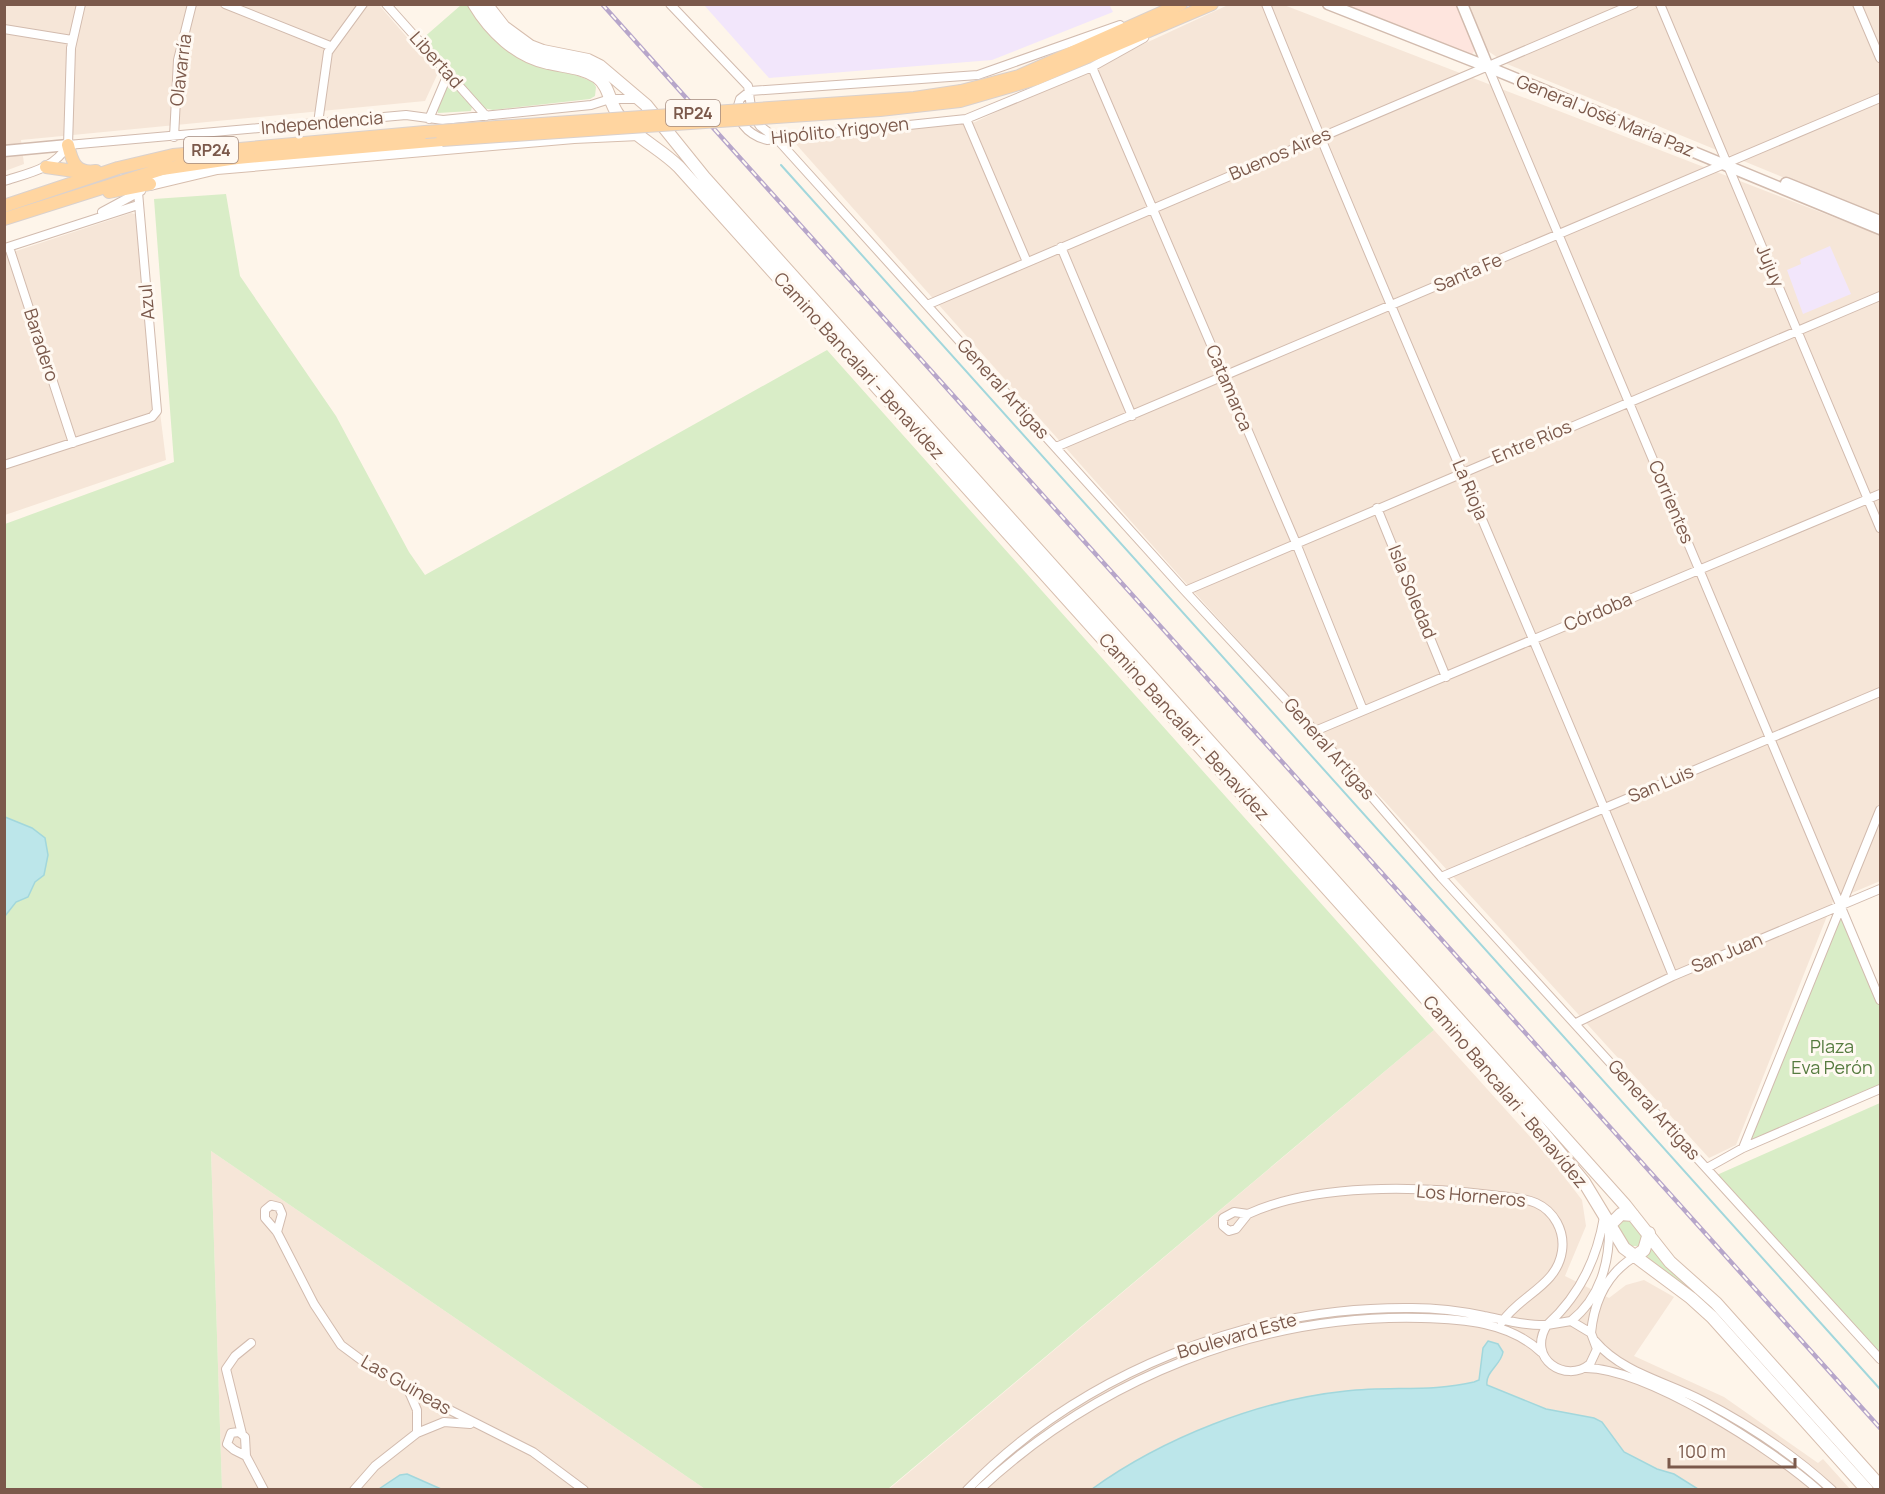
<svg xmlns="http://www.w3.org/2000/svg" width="1885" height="1494" font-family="Manrope,sans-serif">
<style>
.residential{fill:#f6e6d8}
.commercial{fill:#fee5de}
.education{fill:#f2e6fb}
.green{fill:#d9edc7}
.water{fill:#bce6ea;stroke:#a2d7dc;stroke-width:1.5}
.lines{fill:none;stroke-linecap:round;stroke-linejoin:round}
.stream{stroke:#a2d7dc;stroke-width:2}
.minor-casing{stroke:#d2bbae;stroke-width:10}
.tertiary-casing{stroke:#d2bbae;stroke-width:13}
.secondary-casing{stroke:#d7beae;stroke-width:14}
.primary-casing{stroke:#dad1cd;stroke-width:14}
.minor{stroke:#fff;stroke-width:8}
.tertiary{stroke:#fff;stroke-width:10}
.secondary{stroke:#fff;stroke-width:12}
.primary{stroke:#ffd5a0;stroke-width:12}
.rail-casing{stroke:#b7a6ca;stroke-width:4.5}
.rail{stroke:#fff9f2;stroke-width:2;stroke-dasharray:7;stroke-linecap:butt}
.primary-bridge-casing{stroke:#dad1cd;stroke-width:14;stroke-linecap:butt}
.primary-bridge{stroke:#ffd5a0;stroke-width:12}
.labels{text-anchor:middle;stroke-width:6;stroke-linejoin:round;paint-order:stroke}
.shield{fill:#fff9f2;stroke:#a3897d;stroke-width:1.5}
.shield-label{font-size:16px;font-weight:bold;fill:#7b594b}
.street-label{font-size:18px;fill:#7b594b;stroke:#fff9f2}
.park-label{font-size:18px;fill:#557b3f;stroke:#fff9f2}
</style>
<rect width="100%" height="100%" fill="#fef5ea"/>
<path class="residential" d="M4 5H379L438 73 425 101 21 140 24 164 5 171Z
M1228 5H1284L1880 235V881L1833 901 1736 1145 1709 1158 1184 581 795 143 975 122Z
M1468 5H1880V217L1507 64 1488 51Z
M131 213 135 214 166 460 5 515 4 255Z
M1434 1030 1552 1161 1582 1200 1586 1226 1565 1276 1609 1298 1626 1285 1644 1280 1674 1297 1634 1356 1724 1397 1818 1463 1823 1459 1850 1489 888 1490Z
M211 1151 705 1489H222Z"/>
<path class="commercial" d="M1343 5H1456L1475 49 1472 55Z"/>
<path class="education" d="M1109 4 1113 12 992 60 769 78 704 5Z
M1830 246 1851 294 1803 314 1787 270 1801 264 1800 259Z"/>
<path class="green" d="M461 5H470L573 74 593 82 596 87 595 96 590 99 493 110 483 108 422 39Z
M452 85 472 107 471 111 438 113 437 107 446 87Z
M226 194 240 276 336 416 409 552 425 575 827 350 1434 1030 888 1489H705L211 1151 222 1489 5 1490V524L174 462 154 199Z
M1841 905 1880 1000V1089L1743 1148Z
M1880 1103V1359L1710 1178Z
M1624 1220 1632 1222 1642 1236 1640 1246H1630L1618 1227Z
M1653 1248 1698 1292 1878 1489H1875L1778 1382 1644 1256Z"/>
<path class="water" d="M5 817 32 828 45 838 48 855 44 875 35 882 28 897 16 902 5 916Z
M1488 1341 1498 1344 1503 1352C1501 1365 1485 1372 1487 1385L1546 1409 1594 1418 1602 1422 1624 1452 1657 1469 1674 1474 1698 1489H1092C1163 1438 1259 1400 1346 1391 1390 1386 1432 1392 1474 1382L1479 1380 1483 1348Z
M407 1474 441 1489H379L400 1475Z"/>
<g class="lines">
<path class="stream" d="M781 165 1880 1389"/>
<g class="minor-casing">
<path id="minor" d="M225 4 330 46
M386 4 486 116
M670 4 748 86 752 114 760 126 777 139 1185 591 1315 731 1441 877 1880 1359
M1266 4C1397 330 1542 650 1673 976
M1660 4 1880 528
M1857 4 1880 58
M1120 25 978 75 750 91 740 99C732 119 748 135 767 140L966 119 1092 67 1144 38
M4 29 72 40
M1092 67 1296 543 1363 710
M1488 67 1880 1000
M429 119 448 74
M966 119 1027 262
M318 123 328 52 363 4
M174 137 178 60 192 4
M68 145 406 115 443 120 591 105 610 99H638
M4 181C29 173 54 169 68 145L71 48 81 4
M102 212 141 191
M9 247 73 443
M1061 247 1132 416
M5 248 138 205
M927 305 1634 4
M1056 447 1880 98
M4 465 152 417 157 411 138 192
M1377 508 1446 677
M1185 591 1880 296
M1315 731 1880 494
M1441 877 1880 692
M1576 1023 1673 976 1880 889
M1743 1148 1880 810
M1707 1168 1743 1148 1880 1089
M1234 1212 1248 1214 1236 1229 1229 1231 1223 1226V1218Z
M1248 1214C1315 1183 1418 1186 1491 1195 1505 1197 1522 1197 1536 1203 1554 1211 1565 1231 1562 1251 1557 1286 1520 1295 1502 1322
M277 1232 282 1214 279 1207 271 1205 265 1210V1218L277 1232 314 1304 341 1345 368 1365 438 1404 533 1452 584 1490
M1571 1321 1591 1333 1597 1349 1590 1364C1566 1384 1526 1359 1547 1325Z
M1571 1321C1600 1298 1610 1262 1609 1226
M1591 1333C1594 1302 1607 1274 1634 1257
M1595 1341C1622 1373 1667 1382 1703 1401 1749 1425 1794 1455 1832 1490
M1586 1368C1647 1369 1771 1448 1818 1490
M407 1387 417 1410V1433L444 1422 470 1424
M242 1434 226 1369 235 1356 251 1343
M246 1456 245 1437 239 1432 231 1433 227 1444 234 1450 246 1456 264 1490
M354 1490 375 1466 417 1433
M967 1490C1081 1373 1249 1306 1412 1308 1437 1308 1461 1311 1484 1316 1505 1320 1526 1326 1547 1325 1579 1296 1597 1259 1604 1217
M979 1490C1098 1379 1258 1314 1421 1318 1463 1319 1509 1322 1541 1352"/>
</g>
<g class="tertiary-casing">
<path id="tertiary" d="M1328 4 1488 67 1880 229
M1462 4 1488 67
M4 151 68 145
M1786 183 1880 221"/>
</g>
<g class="secondary-casing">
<path id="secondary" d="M474 4C490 31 517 57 548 63 565 67 582 67 597 77 609 86 609 101 617 113 633 137 659 147 679 167L1514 1097 1584 1182 1624 1248 1691 1298 1712 1317 1867 1490
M486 4 504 27 530 46 543 51 588 60 600 66 646 105 704 177 1625 1205 1670 1262 1716 1303 1880 1486
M150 184 217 168 574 137 639 134
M1609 1226 1621 1214 1633 1215
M1634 1257 1644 1250 1649 1233"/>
</g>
<g class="primary-casing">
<path id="primary" d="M961 91 1019 76 1181 4
M960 101 1036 79 1212 4
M68 145C72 162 76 174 96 171
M46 167 81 172
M109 192 150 184
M4 206 118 168 173 155 425 132
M4 219 162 169 237 158 442 140"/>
</g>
<use href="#minor" class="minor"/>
<use href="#tertiary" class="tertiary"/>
<use href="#secondary" class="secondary"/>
<use href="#primary" class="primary"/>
<g class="rail-casing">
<path id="rail" d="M602 4 1880 1428"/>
</g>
<use href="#rail" class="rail"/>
<g class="primary-bridge-casing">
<path id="primary-bridge" d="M425 132 914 98 961 91
M442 140 880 110 960 101"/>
</g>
<use href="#primary-bridge" class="primary-bridge"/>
</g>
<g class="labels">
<g class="shield">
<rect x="666" y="100" width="54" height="26" rx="4.5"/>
<rect x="184" y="137" width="54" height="26" rx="4.5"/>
</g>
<g class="shield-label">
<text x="693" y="119">RP24</text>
<text x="211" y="156">RP24</text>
</g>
<g class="street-label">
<text transform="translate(436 60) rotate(48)" y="6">Libertad</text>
<text transform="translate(181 70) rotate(-83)" y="6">Olavarría</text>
<text transform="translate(1605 116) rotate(22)" y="6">General José María Paz</text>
<text transform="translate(322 123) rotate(-5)" y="6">Independencia</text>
<text transform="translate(840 131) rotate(-6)" y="6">Hipólito Yrigoyen</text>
<text transform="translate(1280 154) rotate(-23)" y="6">Buenos Aires</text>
<text transform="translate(1770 266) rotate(67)" y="6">Jujuy</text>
<text transform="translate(1468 273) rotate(-23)" y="6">Santa Fe</text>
<text transform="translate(147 302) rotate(-95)" y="6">Azul</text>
<text transform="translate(41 345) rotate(72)" y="6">Baradero</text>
<text transform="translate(859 366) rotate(48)" y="6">Camino Bancalari - Benavídez</text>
<text transform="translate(1229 388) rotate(67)" y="6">Catamarca</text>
<text transform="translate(1003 389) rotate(48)" y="6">General Artigas</text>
<text transform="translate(1532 442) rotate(-23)" y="6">Entre Ríos</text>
<text transform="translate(1470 490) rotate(67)" y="6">La Rioja</text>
<text transform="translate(1671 502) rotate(67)" y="6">Corrientes</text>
<text transform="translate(1412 592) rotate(68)" y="6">Isla Soledad</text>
<text transform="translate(1598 612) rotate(-23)" y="6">Córdoba</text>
<text transform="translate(1184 727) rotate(48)" y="6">Camino Bancalari - Benavídez</text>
<text transform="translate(1329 749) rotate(49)" y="6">General Artigas</text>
<text transform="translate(1661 784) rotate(-23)" y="6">San Luis</text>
<text transform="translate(1727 953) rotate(-23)" y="6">San Juan</text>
<text transform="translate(1505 1092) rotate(50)" y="6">Camino Bancalari - Benavídez</text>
<text transform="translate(1654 1110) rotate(48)" y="6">General Artigas</text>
<text transform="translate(1471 1196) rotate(5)" y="6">Los Horneros</text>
<text transform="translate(1237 1336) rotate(-16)" y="6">Boulevard Este</text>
<text transform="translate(406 1385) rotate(30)" y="6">Las Guineas</text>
</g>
<g class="park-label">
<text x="1832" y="1053">Plaza<tspan x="1832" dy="21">Eva Perón</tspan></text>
</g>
</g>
<rect width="1885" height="1494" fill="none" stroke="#7b594b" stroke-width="12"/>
<path d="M1669 1458v9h126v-9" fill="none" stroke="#7b594b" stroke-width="3"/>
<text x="1678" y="1458" font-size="18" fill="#7b594b" stroke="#fff9f2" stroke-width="4.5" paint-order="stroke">100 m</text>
</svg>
